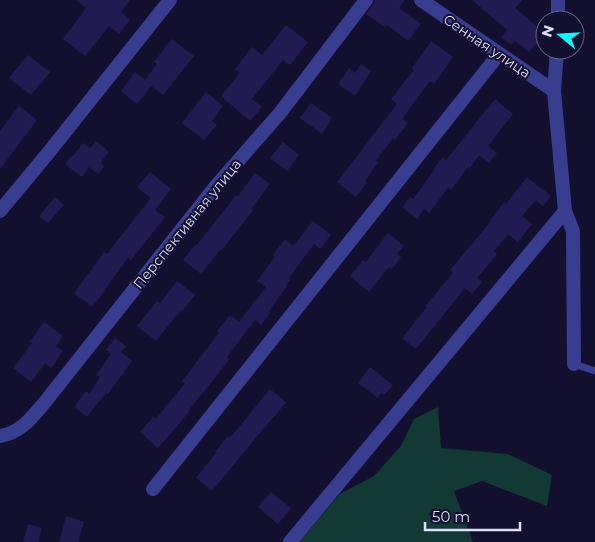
<svg xmlns="http://www.w3.org/2000/svg" width="595" height="542" font-family="Montserrat,sans-serif">
<style>
.green{fill:#133935}
.building{fill:#221b51}
.lines{fill:none;stroke-linecap:round;stroke-linejoin:round}
.lane{stroke:#393d90;stroke-width:7}
.street{stroke:#393d90;stroke-width:14}
.labels{text-anchor:middle;stroke-width:4;stroke-linejoin:round;paint-order:stroke}
.street-label{font-size:14px;fill:#dfdeff;stroke:#13102f}
</style>
<rect width="100%" height="100%" fill="#13102f"/>
<path class="green" d="M438 407 441 448 508 454 552 475 547 506 482 481 454 491 473 542H299L340 494 374 476 401 446 414 419Z"/>
<path class="building" d="M76 0H130L121 12 130 20 119 34 109 26 85 56 63 39 86 8Z
M375 0H405L399 8 421 24 408 41 387 25 385 27 366 14 373 5Z
M472 0H522L515 8 545 33 529 52 515 41 511 45 501 37 507 30Z
M286 25 308 42 290 65 283 60 252 99 262 107 250 121 221 96 240 73 235 69 252 47 262 55Z
M172 39 194 56 163 95 151 86 137 104 121 91 135 72 145 80 157 64 154 62Z
M431 41 453 57 434 84 430 81 402 119 408 123 395 140 393 138 376 161 378 163 365 181 367 183 356 197 337 182 397 104 391 99 414 70 412 68Z
M28 55 50 72 31 95 9 78Z
M361 64 371 71 355 96 338 84 349 68 355 73Z
M206 92 223 106 212 121 217 125 204 140 182 123Z
M495 99 513 114 488 146 497 153 489 163 479 155 470 168 468 167 451 190 448 188 429 213 424 209 417 219 402 207 410 197 413 199 435 169 434 168 443 157 446 160Z
M311 103 332 118 322 134 300 118Z
M19 106 37 120 0 169V131Z
M96 141 109 152 101 162 104 167 98 174 89 167 82 177 65 164 72 156H73L83 143 90 148Z
M283 142 299 155 287 171 270 158Z
M150 172 171 189 155 210 165 217 131 260 128 258 104 290 105 291 92 307 74 293 104 252 107 254 151 198 137 187Z
M255 173 270 184 252 208 254 209 221 251 220 250 201 274 183 260 196 244 197 245 236 195 238 196Z
M527 177 551 196 543 206 536 200 522 216 532 224 518 242 508 234 494 251 497 254 477 278 482 282 472 294 465 288 416 349 402 338 427 307 425 306 453 273 450 270 491 221H490L504 202 506 204Z
M55 197 64 205 48 223 39 216Z
M313 221 331 235 320 249 314 244 288 279 290 280 286 285 287 286 269 311 270 313 261 325 255 320 227 357 230 359 189 410H190L179 424 158 448 140 432 153 417 156 419 185 383 182 381 219 333 217 331 230 315 239 322 266 287 257 281 275 257 273 255 285 239 293 246Z
M388 233 404 246 397 254 401 257 392 269 389 267 369 292 350 276 363 260 366 262Z
M177 281 195 295 182 311 181 310 156 341 137 326 157 301 160 303Z
M44 322 63 336 56 346 63 351 51 368 45 363 31 382 13 368 32 343 30 341Z
M115 338 126 346 121 352 132 361 108 394 106 393 87 417 74 407 86 391 89 394 100 377 96 375 111 354 106 350Z
M370 367 393 385 384 395 381 393 378 398 358 383Z
M270 389 286 402 275 416H274L212 491 196 478 216 453 215 452 228 436 230 438Z
M271 492 291 508 278 524 258 507Z
M66 516 84 522 78 542H59Z
M28 524 42 528 38 542H23Z"/>
<g class="lines">
<path class="lane" d="M574 364 595 371"/>
<path class="street" d="M421 0 554 91
M558 20V0
M557 50 554 91 565 211 573 231 574 364
M0 211 49 152 170 0
M0 436C21 433 32 417 45 402L216 186 280 113 366 0
M153 489 499 54
M290 542 565 211"/>
</g>
<g class="labels">
<g class="street-label">
<text transform="translate(487 46) rotate(34)" y="5">Сенная улица</text>
<text transform="translate(187 224) rotate(-51)" y="5">Перспективная улица</text>
</g>
</g>
<g transform="translate(560 35) rotate(288)"><circle r="24" fill="#13102f" stroke="#656282"/>
<path d="M0-4L9 19L0 12L-9 19Z" fill="#0afbff"/>
<text y="-8" font-size="14" font-weight="bold" text-anchor="middle" fill="#dfdeff">N</text>
</g>
<path d="M425 522v8h95v-8" fill="none" stroke="#dfdeff" stroke-width="2.5"/>
<text x="432" y="522" font-size="15" fill="#dfdeff" stroke="#13102f" stroke-width="4" paint-order="stroke">50 m</text>
</svg>
